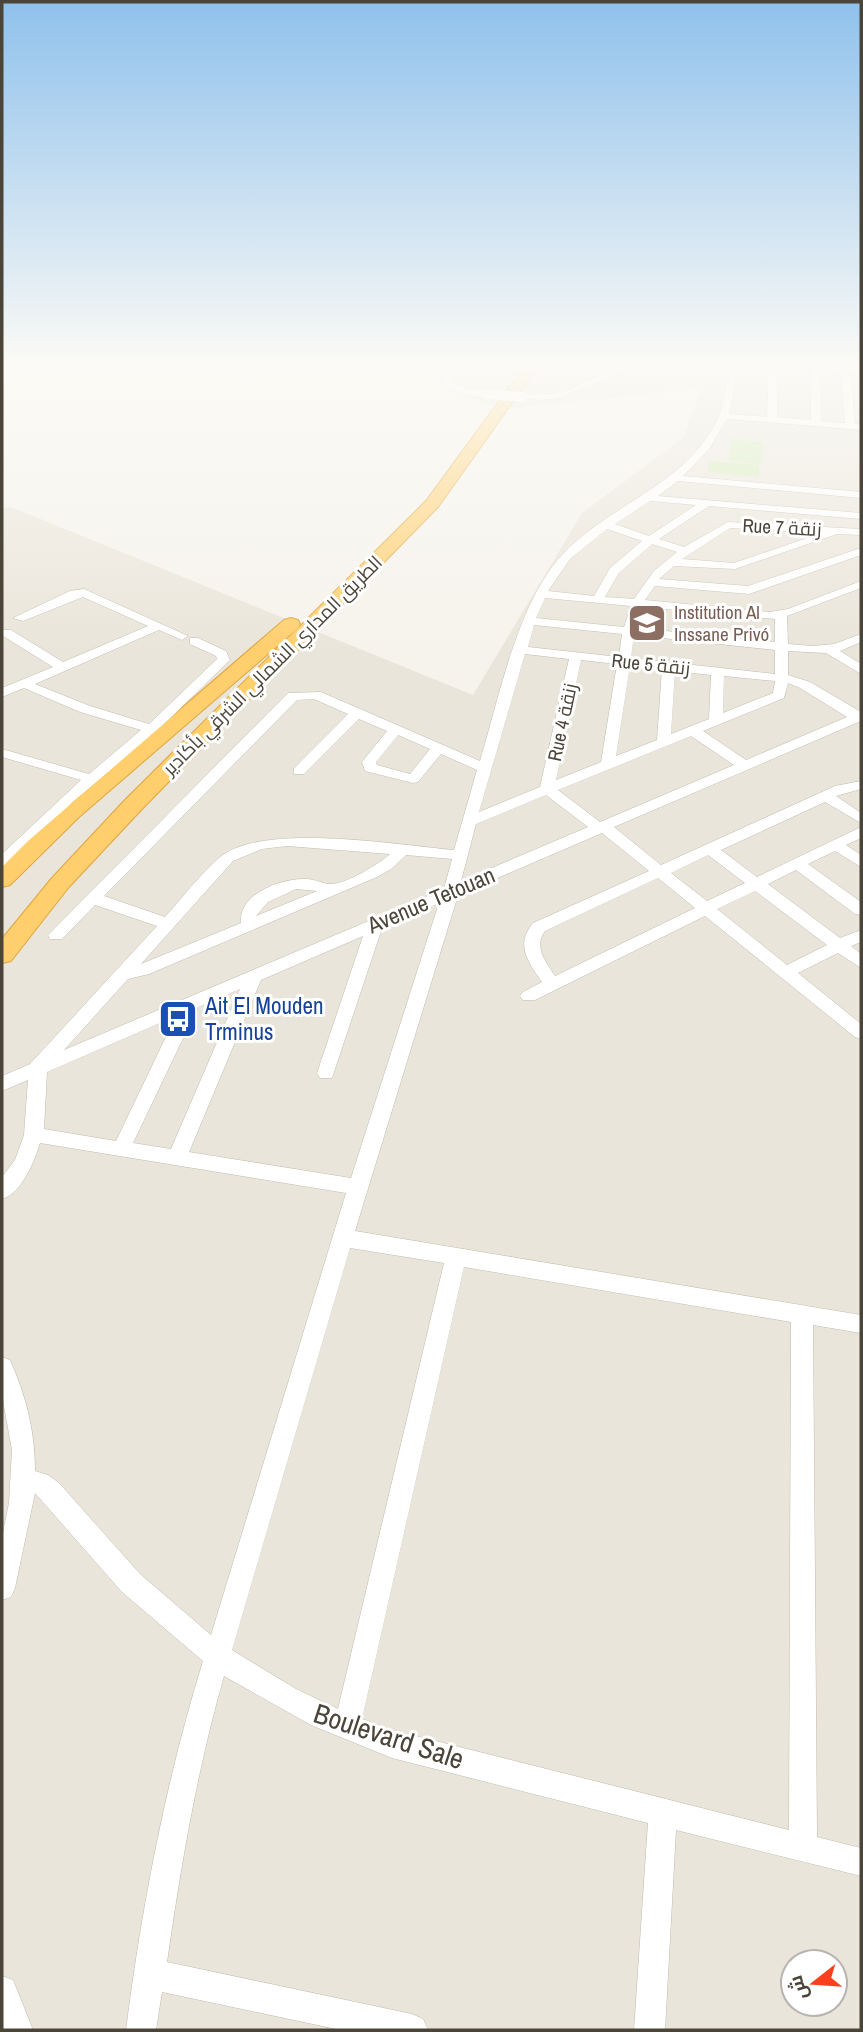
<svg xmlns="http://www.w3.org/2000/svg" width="863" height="2032" font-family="'Archivo Narrow',Cairo,sans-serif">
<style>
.residential{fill:#eae5da;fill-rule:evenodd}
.green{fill:#d2eab5}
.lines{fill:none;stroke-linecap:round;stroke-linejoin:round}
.minor-casing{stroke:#c2bbae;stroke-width:1}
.highway-casing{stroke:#e0a43c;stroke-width:2}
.minor{fill:#fff;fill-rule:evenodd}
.highway{fill:#ffcf6e;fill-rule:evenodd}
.minor-bridge-casing{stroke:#c2bbae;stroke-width:10;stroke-linecap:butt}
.minor-bridge{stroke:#fff;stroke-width:10}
.labels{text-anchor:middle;stroke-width:6;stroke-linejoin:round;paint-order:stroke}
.far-street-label{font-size:19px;fill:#4b4439;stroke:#fff}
.far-education-label{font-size:19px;fill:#785e54;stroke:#fff;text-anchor:start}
.street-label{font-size:23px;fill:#4b4439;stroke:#fff}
.transit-label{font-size:23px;fill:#164399;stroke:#fff;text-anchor:start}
.near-street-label{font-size:28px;fill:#4b4439;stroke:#fff}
</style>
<rect width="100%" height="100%" fill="#f6f3ec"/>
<path class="residential" d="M423 366H861V2030H2V509L11 507 473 695 582 513 683 438 701 388 508 409 480 403ZM793 1962H835V2004H793Z"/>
<path class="green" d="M731 439 762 442 761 464 729 461Z
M709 461 759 465V477L708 472Z"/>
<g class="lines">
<g class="minor-casing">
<path id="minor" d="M438 366H446C452 397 472 383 491 394L486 397C464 395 441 392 438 366Z
M624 366H636L559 398 541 400 518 397C528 391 545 395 556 393 580 388 601 373 624 366Z
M730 366H738L729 414 767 417 769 366H777V417L811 420V369L804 366H861V372L850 371 855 424H861V430L727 419 709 449 683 476 861 492V498L678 481 658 496 861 513V519L709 506 659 539 684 547 728 522 861 529V535L837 534 735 569 674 566 659 579 748 586 861 548V555L749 594 655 586 645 600 770 612 788 609 861 581V588L787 616 788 644 813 646 834 644 861 634V642L840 651 861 664V674L826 653 788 651V675L810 682 861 712V721L614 827 661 865 835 786 861 781V789L836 796 861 813V823L825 802 721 850 757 877 861 827V838L846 845 861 855V867L835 851 808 864 861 902V915L855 914 796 870 768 884 840 938 861 930V942L851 946 861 954V968L838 953 798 973 861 1024V1039L855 1037 705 916 535 1000H523L520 996 523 992 542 982C528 962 515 945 533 923L649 871 602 833 458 895 355 1231 861 1315V1333L813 1325 817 1837 861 1848V1876L676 1830 665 2030H634L648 1823 392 1758 311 1725 224 1676C197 1770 181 1865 167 1962L412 2014 423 2019 428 2030H341L162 1992 156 2030H126C142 1905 166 1781 203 1661L122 1592 35 1493 15 1588 11 1597 2 1600V1538L9 1503 12 1450 2 1395V1357L10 1360C26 1396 35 1431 35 1471L48 1475 59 1483 140 1574 211 1635 346 1193 40 1143C34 1162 22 1193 2 1199V1177L15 1160 24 1135 28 1080 2 1091V1076L30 1064 157 926 95 905 62 939H50L48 935 288 693 321 692 480 761C499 698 518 601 563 554 611 503 687 485 718 418 725 403 726 382 730 366ZM819 369 841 371 845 423 821 421ZM650 501 696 505 649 536 615 524ZM730 528 822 533 734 563 682 559ZM607 529 642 541 610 568 594 596 548 591 570 559ZM652 544 677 552 654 571 634 599 605 597 619 573ZM545 598 631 606 624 627 536 618ZM643 607 775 619V642L636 628ZM534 625 622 634 619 657 528 647ZM634 635 775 650V674L631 658ZM525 654 569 659 540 787 479 812ZM581 660 617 664 601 762 556 780ZM630 666 662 669 657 740 616 756ZM675 671 711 675 709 719 671 734ZM724 676 775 681 773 693 723 713ZM788 683 800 688 847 717 746 760 703 731 784 698ZM314 699 348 714 294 768V774H304L359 719 387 731 362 762 365 771 413 783 418 782 441 754 477 770 454 850C398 845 268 823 223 855 207 866 179 902 165 917L104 896 297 700ZM398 735 430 749 410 774 377 765 376 762ZM691 736 734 765 600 822 558 790ZM546 795 588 827 461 881 476 824ZM287 846 390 854C379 864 348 883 332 884 325 885 315 879 306 879 283 878 238 893 241 923L141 964 233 861 262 849ZM406 855 452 859 444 889 64 1050 128 979 149 974 377 877 391 869ZM708 855 745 883 707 901 671 873ZM658 878 695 908 555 976C546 962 533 947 545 931ZM296 889 317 891 256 916 268 902ZM755 891 827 945 787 965 717 909ZM439 903 351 1178 189 1152 261 980 363 936 317 1073 320 1078H332L382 928ZM240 989 171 1149 133 1143 198 1007ZM176 1016 116 1141 44 1129 47 1072ZM350 1248 444 1263 338 1709 296 1689 232 1650ZM464 1267 791 1322 789 1830 392 1730 362 1719Z
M84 589 188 636 182 640 159 630 35 684 90 706 149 724 217 659 216 656 190 644V638H198L226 651 230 660 156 732 74 801 7 865 2 867V854L81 780 2 757V749L89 774 141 730 80 712 24 688 2 697V688L53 667 3 636V630H11L63 662 148 626 83 597 23 621 13 618 70 591Z
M2 1976 13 1980 33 2030H3Z"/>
</g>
<g class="highway-casing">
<path id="highway" d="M525 366H538L438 507 141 810 68 888 11 961 2 963V939L52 878 125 800 426 501Z
M291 618 298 620 300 624 298 628 79 817 10 885 2 887V867L28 841 284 620Z"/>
</g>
<use href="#minor" class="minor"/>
<use href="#highway" class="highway"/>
<g class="minor-bridge-casing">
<path id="minor-bridge" d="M486 394 523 397"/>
</g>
<use href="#minor-bridge" class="minor-bridge"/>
</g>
<linearGradient id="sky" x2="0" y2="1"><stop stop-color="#8fc1ec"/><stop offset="0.56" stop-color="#fbfaf6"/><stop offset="1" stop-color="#fbfaf6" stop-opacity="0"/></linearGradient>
<rect width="863" height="650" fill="url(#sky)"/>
<defs>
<g id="school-square" transform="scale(2.0125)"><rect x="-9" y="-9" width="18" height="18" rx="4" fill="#8d6e63" stroke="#fff"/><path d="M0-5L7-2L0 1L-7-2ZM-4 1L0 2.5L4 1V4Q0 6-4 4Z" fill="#fff"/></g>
<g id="bus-square" transform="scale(2.0125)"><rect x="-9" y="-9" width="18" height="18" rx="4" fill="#1a4fb4" stroke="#fff"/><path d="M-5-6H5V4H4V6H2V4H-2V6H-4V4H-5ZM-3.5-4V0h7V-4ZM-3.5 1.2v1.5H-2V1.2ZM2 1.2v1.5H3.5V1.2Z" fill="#fff"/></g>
</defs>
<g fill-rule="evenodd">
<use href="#school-square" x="647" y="623"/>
<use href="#bus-square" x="178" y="1019"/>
</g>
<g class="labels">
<g class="far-street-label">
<text transform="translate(782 527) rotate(3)" y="7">Rue 7 زنقة</text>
<text transform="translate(651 664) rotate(6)" y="7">Rue 5 زنقة</text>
<text transform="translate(272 665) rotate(-45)" y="7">الطريق المداري الشمالي الشرقي بأكادير</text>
<text transform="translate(562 722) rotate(-78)" y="7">Rue 4 زنقة</text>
</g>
<g class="far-education-label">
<text x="674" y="619">Institution Al<tspan x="674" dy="22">Inssane Privó</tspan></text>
</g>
<g class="street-label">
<text transform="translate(431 900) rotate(-23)" y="8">Avenue Tetouan</text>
</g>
<g class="transit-label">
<text x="205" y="1014">Ait El Mouden<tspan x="205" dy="26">Trminus</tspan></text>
</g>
<g class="near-street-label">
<text transform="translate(389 1736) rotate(18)" y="10">Boulevard Sale</text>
</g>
</g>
<rect width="863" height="2032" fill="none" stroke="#4b4439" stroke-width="7"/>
<g transform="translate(814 1983) rotate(253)"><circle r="33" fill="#ffffff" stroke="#b7b4b0" stroke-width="2"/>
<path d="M0-5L12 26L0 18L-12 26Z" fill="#fc3f1d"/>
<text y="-10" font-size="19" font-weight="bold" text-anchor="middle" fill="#4b4439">ش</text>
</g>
</svg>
